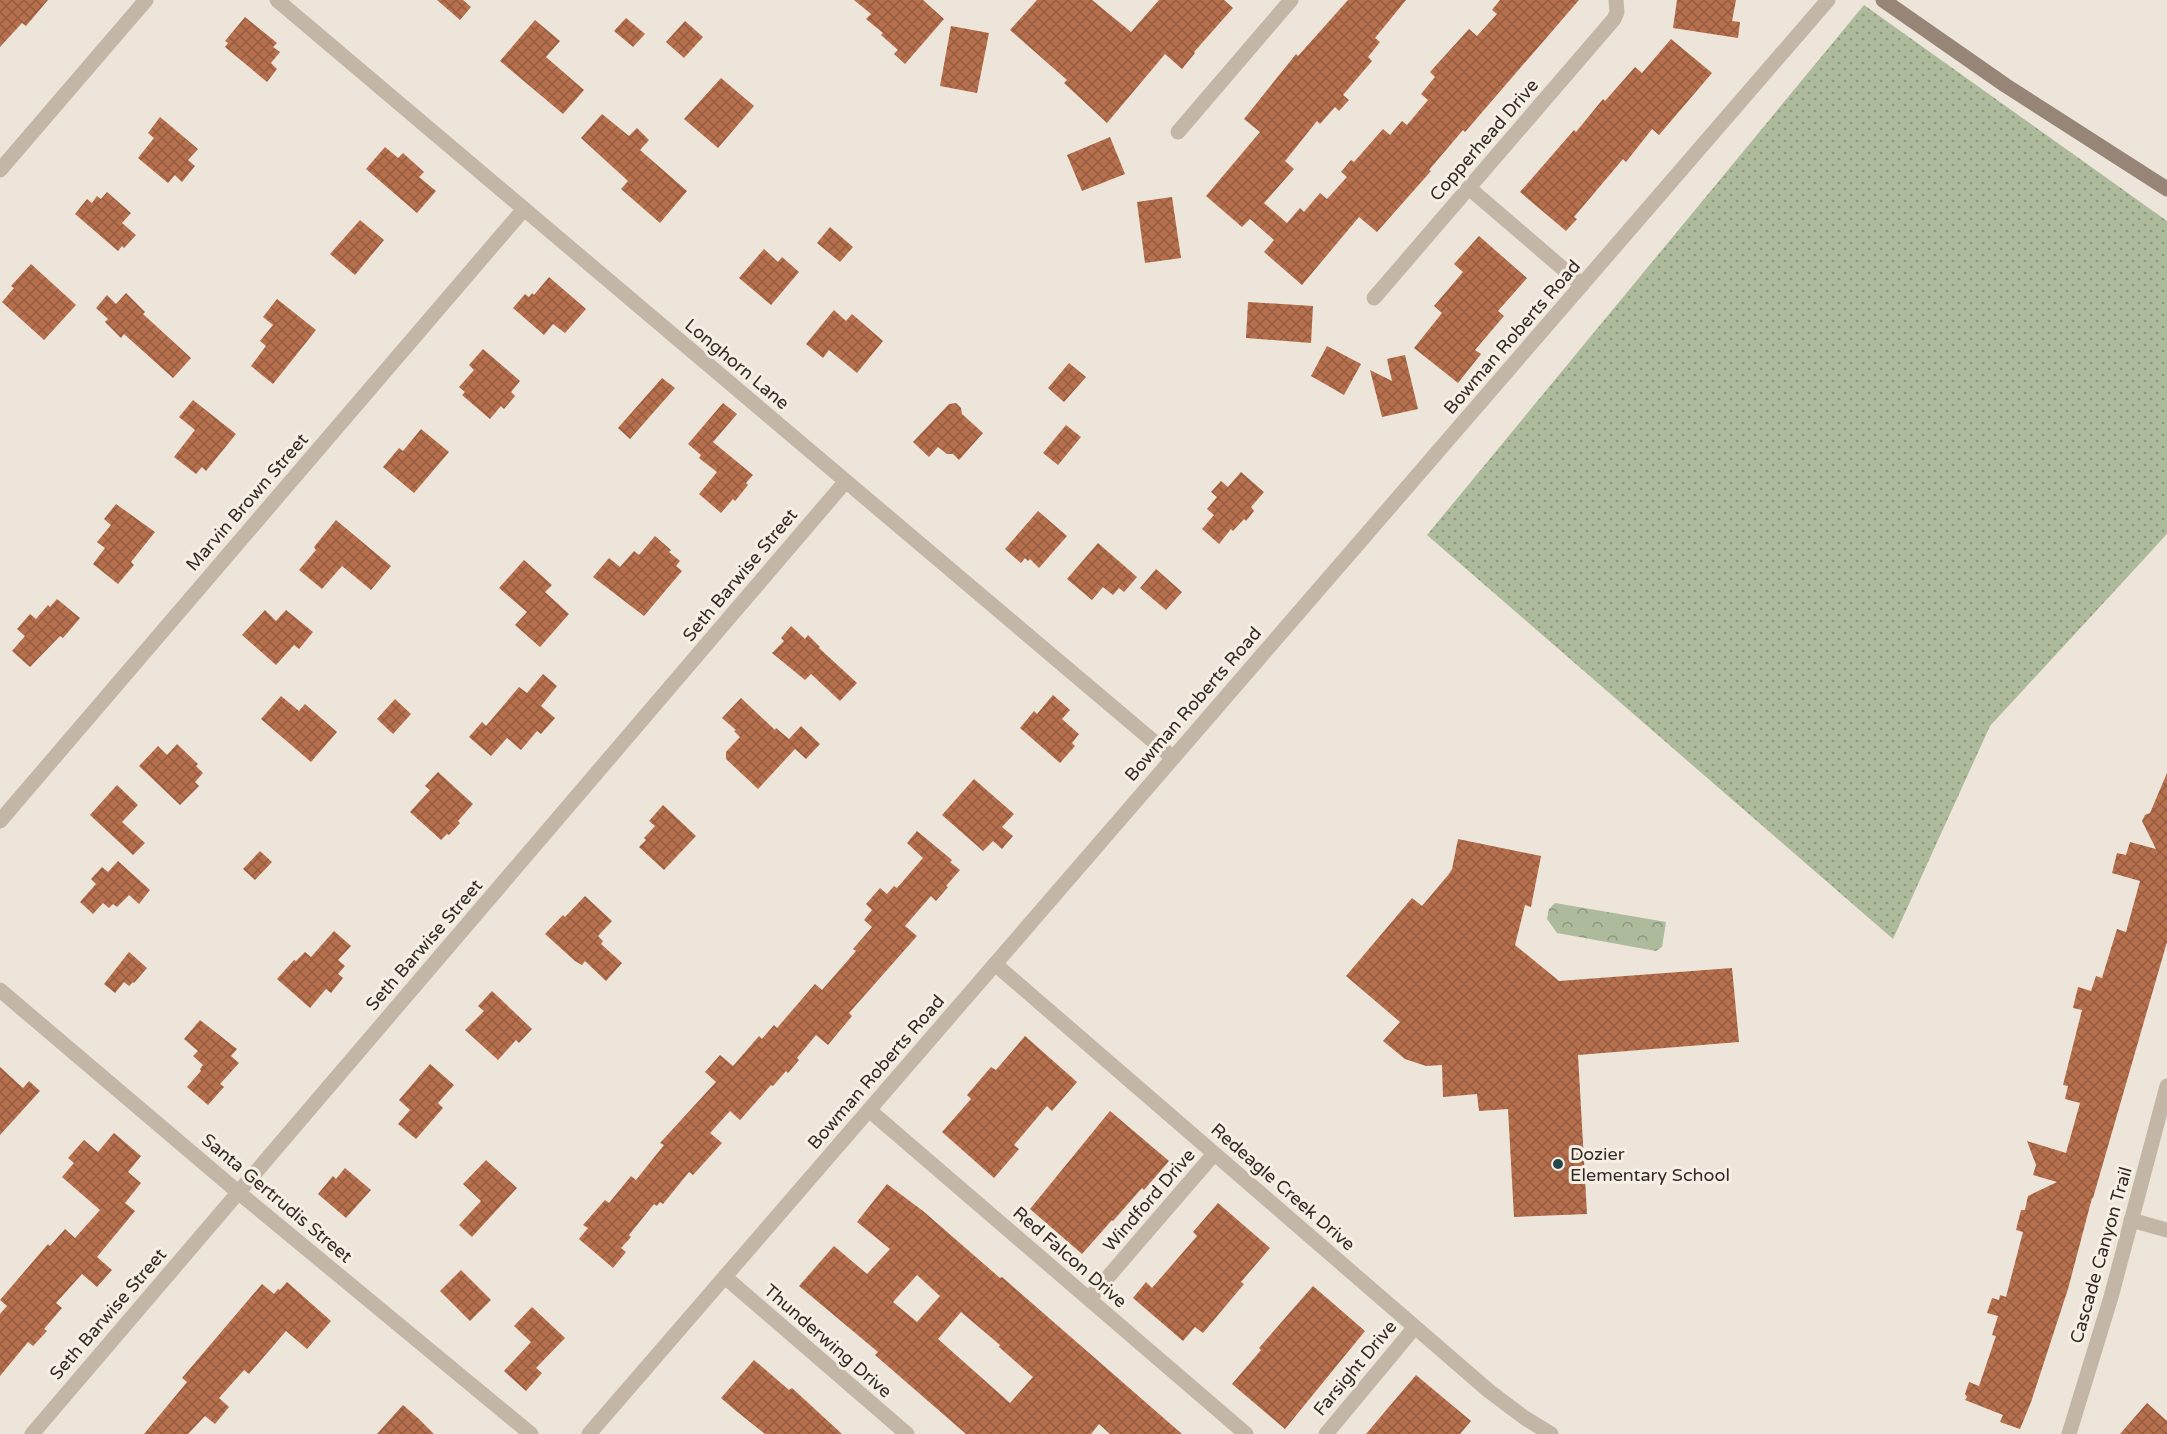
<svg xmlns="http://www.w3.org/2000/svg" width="2167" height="1434" font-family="'Varela Round',sans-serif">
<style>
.grass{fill:url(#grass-dots)}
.park{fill:url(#park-crowns)}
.building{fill:url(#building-cross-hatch);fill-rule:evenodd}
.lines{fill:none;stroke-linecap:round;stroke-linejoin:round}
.minor{stroke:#c4b6a6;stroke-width:15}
.tertiary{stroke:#c4b6a6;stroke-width:15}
.secondary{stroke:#978678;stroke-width:15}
.poi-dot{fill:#21464d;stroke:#f6efe4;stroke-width:2}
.labels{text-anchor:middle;stroke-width:6;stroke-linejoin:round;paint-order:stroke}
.street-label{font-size:18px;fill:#312a26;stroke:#f6efe4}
.poi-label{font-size:18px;fill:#312a26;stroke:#f6efe4;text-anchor:start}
</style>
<defs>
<pattern id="grass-dots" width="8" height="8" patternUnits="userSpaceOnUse" patternTransform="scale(1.5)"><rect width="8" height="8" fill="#adba9b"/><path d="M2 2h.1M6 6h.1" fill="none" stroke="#8d977e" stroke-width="1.8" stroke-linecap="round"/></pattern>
<pattern id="park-crowns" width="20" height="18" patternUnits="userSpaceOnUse" patternTransform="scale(1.5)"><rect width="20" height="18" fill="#adba9b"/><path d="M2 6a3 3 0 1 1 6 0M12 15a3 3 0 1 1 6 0" fill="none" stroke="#8d977e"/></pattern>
<pattern id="building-cross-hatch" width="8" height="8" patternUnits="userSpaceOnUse" patternTransform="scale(1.5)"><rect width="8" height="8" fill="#b7704d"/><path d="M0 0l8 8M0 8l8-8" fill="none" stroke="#955c40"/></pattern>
</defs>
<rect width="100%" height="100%" fill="#ede5d9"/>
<path class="grass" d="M1864 5 2167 221V534L1990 726 1893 939 1427 535Z"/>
<path class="park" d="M1555 903 1666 922 1662 947 1656 951 1557 933 1547 919 1549 909Z"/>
<path class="building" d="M0 0H48L26 26 22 23 0 47Z
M437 0H463L471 7 460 20Z
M854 0H923L944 19 905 64 894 54 898 50 881 35 883 33 866 19 871 14Z
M1037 0H1092L1131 32 1159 0H1224L1233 8 1194 52 1195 53 1182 69 1165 54 1107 123 1064 83 1067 80 1010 30Z
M1348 0H1406L1375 38 1380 42 1368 57 1372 61 1343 95 1349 100 1339 111 1335 107 1320 124 1317 121 1285 161 1294 169 1264 203 1287 223 1300 208 1304 212 1320 193 1327 199 1347 177 1341 172 1351 160 1354 162 1383 129 1390 135 1402 121 1407 125 1428 100 1421 94 1435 77 1430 72 1469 29 1477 36 1497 14 1492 10 1500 0H1579L1465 132 1463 130 1429 170 1431 171 1377 232 1359 217 1302 285 1264 252 1274 240 1250 219 1242 227 1206 196 1260 132 1244 119 1296 54 1298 56Z
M1677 0H1736L1732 21 1740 22 1738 38 1673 28Z
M245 17 277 43 273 47 280 52 271 63 277 69 267 82 225 47 228 43 225 41Z
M626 18 645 34 633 47 614 31Z
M535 20 560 41 546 57 584 90 563 114 500 61Z
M685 21 703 37 684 58 666 42Z
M951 26 989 33 977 93 940 86Z
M1671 39 1712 73 1659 135 1652 129 1626 162 1623 159 1574 217 1577 219 1566 231 1520 192 1574 130 1576 132 1603 99 1605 101 1635 67 1642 73Z
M721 78 754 106 718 148 684 119Z
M602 114 629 136 637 128 649 140 640 150 687 191 660 223 621 189 628 181 581 138Z
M160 117 198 149 188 160 195 166 182 182 175 175 168 183 138 158 154 138 148 133Z
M1110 137 1125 174 1082 191 1067 155Z
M385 147 398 158 403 153 424 172 419 177 436 191 417 213 366 169Z
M107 192 131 213 122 223 136 235 124 248 122 246 118 251 75 214 87 199 92 203 97 196 101 199Z
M1172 197 1181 258 1145 263 1137 202Z
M360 220 384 240 355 275 330 254Z
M830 227 853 247 840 262 817 243Z
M1479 236 1527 278 1498 311 1504 316 1475 350 1481 354 1458 383 1414 348 1442 313 1434 306 1463 272 1454 264Z
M764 249 778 262 782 257 799 272 771 305 739 278Z
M31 264 76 305 44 340 2 302 14 288 11 286Z
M549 277 586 309 565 333 553 324 544 335 513 308 525 294 529 297 532 293 534 295Z
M126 293 145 312 143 314 191 358 173 378 124 334 121 338 105 322 108 319 96 308 107 295 116 304Z
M277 299 316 330 273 384 251 366 266 346 260 341 273 325 263 317Z
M1248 302 1313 306 1311 343 1246 338Z
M834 310 846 321 852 314 883 341 857 373 829 350 823 358 806 344Z
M1327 346 1361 364 1344 395 1311 376Z
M483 349 520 381 511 392 515 396 504 409 501 406 490 419 462 395 465 392 459 387 474 370 469 365Z
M1405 355 1418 409 1382 417 1370 370 1392 381 1387 359Z
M1069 363 1086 377 1064 402 1048 388Z
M662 378 675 388 630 439 618 428Z
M193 400 236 434 206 471 202 467 196 474 174 457 195 430 179 417Z
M723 403 737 414 713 442 753 475 746 483 748 485 735 501 733 499 721 513 699 494 717 472 699 458 701 455 688 444Z
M956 403 961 408 962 414 983 433 959 460 953 454H947L938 447 929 457 913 442 949 404Z
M1066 425 1081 437 1058 465 1043 453Z
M421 429 449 452 414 493 383 467 399 448 403 451Z
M1241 472 1264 492 1251 507 1254 511 1246 521 1244 519 1233 531 1231 529 1219 544 1202 529 1214 515 1207 509 1217 497 1211 492 1221 481 1228 487Z
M116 504 155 532 131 562 134 565 118 584 93 564 105 548 97 542 111 525 104 519Z
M1038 511 1067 536 1039 568 1030 559 1028 561 1025 558 1021 563 1005 549Z
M336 520 391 566 371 590 342 566 322 589 299 570 316 550 314 547Z
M655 536 671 550 669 552 680 561 676 566 682 571 644 616 593 577 609 558 620 567 634 551 639 555Z
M1098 543 1137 577 1124 592 1119 588 1113 595 1103 587 1092 600 1067 579Z
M524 560 552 585 545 592 569 614 540 647 515 625 527 612 499 588Z
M1156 569 1182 592 1166 610 1140 588Z
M57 599 80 618 63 638 60 636 30 667 12 651 25 636 17 629 30 614 36 619 48 605 50 607Z
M265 610 276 621 286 610 313 632 299 649 294 645 276 665 242 635Z
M791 626 805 639 808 635 820 647 819 648 857 683 840 701 811 674 805 680 772 653 784 641 781 638Z
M543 674 557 686 541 706 555 718 541 734 537 731 521 750 507 738 491 756 469 737 482 722 486 726 519 687 527 693Z
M1053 695 1070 710 1062 719 1079 734 1072 743 1075 746 1060 763 1020 728 1034 711 1037 714Z
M281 696 299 711 305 704 337 732 311 762 261 719Z
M741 698 775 730 776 728 789 739 801 726 820 744 806 759 795 749 758 789 726 759V752L740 737 734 731 736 730 722 718Z
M395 699 411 714 393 734 377 719Z
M177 744 198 764 196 766 203 773 195 782 199 786 180 805 139 766 158 746 167 755Z
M438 772 473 804 458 821 460 823 449 835 447 834 441 840 410 812 430 790 425 786Z
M2167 773V942L2093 1198H2092L2068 1289 2031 1402 2020 1429 2000 1422 2003 1415 1965 1400 1967 1397 1965 1394 1969 1382 1979 1386 1996 1336 1992 1335 1998 1316 1987 1313 1992 1298 1999 1300 2000 1295 2006 1297 2023 1232 2016 1230 2021 1210H2025L2028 1196 2057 1182 2033 1175 2036 1165 2027 1141 2066 1153 2080 1103 2065 1099 2068 1086 2063 1085 2082 1010 2073 1008 2078 987 2091 991 2096 976 2102 978 2117 929 2126 932 2140 881 2112 873 2117 853 2126 855 2130 842 2156 849 2142 821 2145 815 2150 813Z
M974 779 1014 814 1002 827 1013 836 1002 849 993 841 983 851 942 815Z
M117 785 138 805 122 822 145 843 133 855 90 815Z
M663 805 696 836 664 870 639 847 646 840 644 838 655 826 649 821Z
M917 831 952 860 950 862 960 870 946 886 948 887 936 901 931 896 905 926 917 936 849 1013 852 1016 828 1045 816 1035 797 1058 799 1060 788 1073 786 1071 773 1086 771 1085 740 1120 730 1111 710 1133 722 1143 693 1175 689 1172 663 1204 660 1202 657 1206 654 1204 629 1235 631 1237 621 1248 626 1252 613 1268 579 1239 588 1228 583 1225 605 1200 609 1203 631 1176 636 1180 664 1145 660 1143 716 1082 705 1072 720 1055 733 1066 759 1036 762 1039 774 1025 777 1028 815 984 822 990 856 951 853 949 872 927 864 920 872 910 866 904 880 888 887 894 894 886 897 888 923 858 907 843Z
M1458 839 1541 856 1531 907 1525 905 1515 945 1559 981 1732 968 1739 1042 1578 1055 1587 1214 1514 1217 1508 1109 1479 1111 1477 1094 1443 1097 1442 1065 1426 1066 1405 1059 1383 1041 1400 1022 1346 976 1412 898 1422 906 1449 874 1452 869Z
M260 851 272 862 255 880 243 869Z
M118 861 150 890 139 904 129 895 117 907 113 904 109 908 103 903 93 914 80 902 96 884 91 879 102 867 108 872Z
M585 896 612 921 598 936 603 941 601 944 622 963 606 981 585 961 582 965 575 961 545 934 563 915 565 917Z
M334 931 351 946 338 960 345 966 338 974 343 978 331 993 326 989 310 1008 277 979 294 960 296 961 305 952 311 957Z
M129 952 147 968 134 983 133 982 129 986 124 982 115 993 104 984Z
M492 991 532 1029 519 1043 516 1040 498 1060 465 1030 484 1011 478 1006Z
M200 1020 237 1049 231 1056 239 1063 220 1084 224 1087 208 1105 187 1087 201 1071 200 1069 203 1065 193 1056 198 1051 184 1039Z
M1025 1036 1077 1082 1052 1111 1047 1106 1014 1145 1019 1149 994 1178 942 1132 971 1099 967 1095 991 1067 996 1070Z
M430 1064 454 1085 438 1103 443 1108 416 1139 398 1124 410 1110 399 1100Z
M0 1067 23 1088 29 1081 40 1091 0 1135Z
M1110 1111 1169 1161 1144 1190 1142 1188 1113 1221 1112 1220 1082 1254 1030 1209Z
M114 1133 141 1156 128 1172 141 1183 125 1203 135 1211 97 1257 112 1270 97 1287 82 1274 56 1303 62 1308 44 1329 47 1331 33 1346 28 1342 0 1376V1314L7 1306 0 1300 48 1244 50 1246 65 1229 75 1238 100 1210 62 1177 74 1163 68 1158 84 1140 98 1152Z
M486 1160 517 1188 472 1237 459 1225 481 1201 463 1184Z
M345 1168 371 1190 346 1218 318 1194 333 1176 336 1179Z
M887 1184 923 1211 1000 1278 1002 1277 1182 1434H1110L1099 1424 1091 1434H966L875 1355 878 1352 799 1286 834 1246 867 1274 890 1249 857 1222ZM917 1275 940 1296 917 1322 893 1302ZM961 1312 1000 1345 999 1347 1033 1377 1010 1403 938 1339Z
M1218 1203 1270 1248 1241 1282 1244 1284 1203 1333 1195 1327 1183 1341 1133 1298 1146 1282 1152 1288 1197 1236 1193 1232Z
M461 1270 491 1300 470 1321 440 1291Z
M287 1282 331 1321 307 1349 286 1331 249 1374 244 1370 219 1398 229 1407 215 1424 205 1416 188 1434H144L187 1382 182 1378 262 1284 274 1294 278 1289 280 1290Z
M1313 1286 1365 1331 1285 1429 1232 1384 1261 1350 1259 1348Z
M532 1307 565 1338 536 1368 542 1373 526 1391 504 1371 531 1342 514 1326Z
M754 1360 789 1390 792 1388 842 1434H765L735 1410 721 1398Z
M1416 1375 1471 1421 1460 1434H1366Z
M2147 1403 2167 1421V1434H2120Z
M403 1405 419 1419 434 1434H377Z"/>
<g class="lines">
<path class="minor" d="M277 0 1172 757
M1178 132 1291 0
M0 170 146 0
M1469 188 1582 285
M1374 298 1614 19 1617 12 1616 0
M0 821 524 209
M995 964 1489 1391 1525 1418 1551 1434
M0 990 238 1192 531 1434
M869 1110 1246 1434
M2131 1220 2167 1230
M725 1277 907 1434
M1089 1299 1214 1154
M32 1434 846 481
M1326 1434 1415 1327
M2069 1434 2111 1297 2167 1086"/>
<path class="tertiary" d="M589 1434 1828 0"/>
<path class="secondary" d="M1883 0 2005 85 2167 189"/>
</g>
<circle class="poi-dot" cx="1558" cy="1164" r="6"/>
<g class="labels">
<g class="street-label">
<text transform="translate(1484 140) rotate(-49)" y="6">Copperhead Drive</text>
<text transform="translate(1512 337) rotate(-49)" y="6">Bowman Roberts Road</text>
<text transform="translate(737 364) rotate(40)" y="6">Longhorn Lane</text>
<text transform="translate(247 502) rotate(-49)" y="6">Marvin Brown Street</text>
<text transform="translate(740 575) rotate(-50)" y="6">Seth Barwise Street</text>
<text transform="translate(1193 704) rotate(-49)" y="6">Bowman Roberts Road</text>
<text transform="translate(424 945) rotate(-49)" y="6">Seth Barwise Street</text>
<text transform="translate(876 1072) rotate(-49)" y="6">Bowman Roberts Road</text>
<text transform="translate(1283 1187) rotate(41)" y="6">Redeagle Creek Drive</text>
<text transform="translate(277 1198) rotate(40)" y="6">Santa Gertrudis Street</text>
<text transform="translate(1149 1200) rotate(-49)" y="6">Windford Drive</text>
<text transform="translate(2101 1255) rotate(-74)" y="6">Cascade Canyon Trail</text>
<text transform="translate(1070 1257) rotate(41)" y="6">Red Falcon Drive</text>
<text transform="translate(108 1314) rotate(-49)" y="6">Seth Barwise Street</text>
<text transform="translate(828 1341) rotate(41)" y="6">Thunderwing Drive</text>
<text transform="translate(1355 1368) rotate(-50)" y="6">Farsight Drive</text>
</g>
<g class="poi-label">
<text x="1570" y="1160">Dozier<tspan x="1570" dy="21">Elementary School</tspan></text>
</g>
</g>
</svg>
